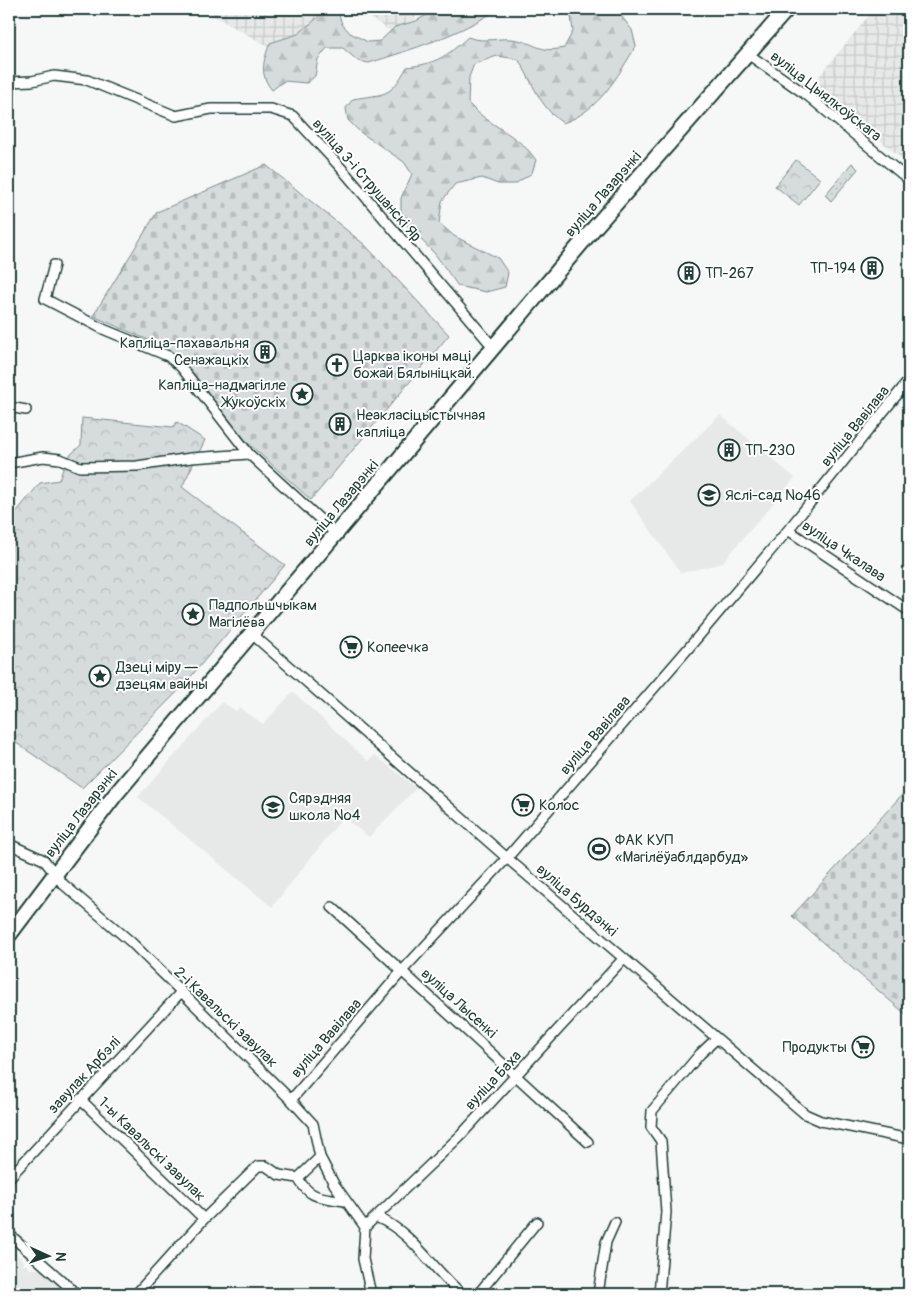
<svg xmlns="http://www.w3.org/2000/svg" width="918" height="1303" font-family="Pangolin,sans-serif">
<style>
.built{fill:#e6e9e8}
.industrial{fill:url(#industrial-grid)}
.grass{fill:url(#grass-dots);stroke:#7a8c88}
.forest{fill:url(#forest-firs);stroke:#7a8c88}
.cemetery{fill:url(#cemetery-stones);stroke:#7a8c88}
.park{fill:url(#park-crowns);stroke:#7a8c88}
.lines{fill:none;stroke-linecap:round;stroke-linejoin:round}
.minor-casing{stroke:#1f3d34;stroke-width:12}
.primary-casing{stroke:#1f3d34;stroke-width:18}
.minor{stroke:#fff;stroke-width:9}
.primary{stroke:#fff;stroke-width:14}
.labels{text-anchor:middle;stroke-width:4;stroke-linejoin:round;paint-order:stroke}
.street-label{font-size:15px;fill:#1f3d34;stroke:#fff}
.poi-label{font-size:15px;fill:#1f3d34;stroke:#fff;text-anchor:start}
</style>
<defs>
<pattern id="industrial-grid" width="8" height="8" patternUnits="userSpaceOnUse" patternTransform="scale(1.25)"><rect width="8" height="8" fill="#e6e9e8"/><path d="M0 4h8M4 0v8" fill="none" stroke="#c5c9c8"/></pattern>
<pattern id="grass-dots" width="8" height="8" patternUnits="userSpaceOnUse" patternTransform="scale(1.25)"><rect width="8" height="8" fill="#d6dcdb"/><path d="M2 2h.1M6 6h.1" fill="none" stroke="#b7bebd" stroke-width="1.8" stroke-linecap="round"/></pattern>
<pattern id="forest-firs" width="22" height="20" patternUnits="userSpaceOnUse" patternTransform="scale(1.25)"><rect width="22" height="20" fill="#d6dcdb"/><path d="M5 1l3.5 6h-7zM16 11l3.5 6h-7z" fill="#b7bebd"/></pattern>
<pattern id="cemetery-stones" width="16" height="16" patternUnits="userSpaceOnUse" patternTransform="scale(1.25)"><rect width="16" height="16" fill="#d6dcdb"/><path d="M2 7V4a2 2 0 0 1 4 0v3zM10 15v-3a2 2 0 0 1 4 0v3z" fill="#b7bebd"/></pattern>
<pattern id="park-crowns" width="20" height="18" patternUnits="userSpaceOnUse" patternTransform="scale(1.25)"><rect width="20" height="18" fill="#d6dcdb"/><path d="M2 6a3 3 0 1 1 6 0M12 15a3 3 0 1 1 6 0" fill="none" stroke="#b7bebd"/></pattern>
</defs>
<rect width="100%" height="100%" fill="#f6f7f7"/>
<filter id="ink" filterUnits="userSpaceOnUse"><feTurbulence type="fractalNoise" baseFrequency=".02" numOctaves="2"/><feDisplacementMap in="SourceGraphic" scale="10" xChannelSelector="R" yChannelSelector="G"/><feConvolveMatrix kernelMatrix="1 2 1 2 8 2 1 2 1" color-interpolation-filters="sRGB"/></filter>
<g filter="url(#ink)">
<path class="built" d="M720 415 795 478 722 563 681 573 630 501Z
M293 692 368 761 375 755 416 788 369 837 343 817 272 907 138 797 222 702 236 711 240 708 263 724Z
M9 1245 30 1269H40L70 1294H9Z"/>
<path class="industrial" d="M201 9H337L297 62Z
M356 9H420L403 39Z
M874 9H909V164L812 85Z"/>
<path class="grass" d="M852 163 858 169 831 201 825 195Z"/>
<path class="forest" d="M328 9H337L342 24 350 33 368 42 380 41 395 27 416 21 437 9H498C459 35 413 49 369 63L358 61 343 48H327L318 59 315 76 307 83 284 81 272 90C259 75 263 61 270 43L298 34Z
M570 9H616L632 30 636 46C617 77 599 111 563 123 539 107 533 82 518 59L497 56 474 64 469 77 468 103C488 126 519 134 536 160L532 173 515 184H498L482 178 455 184 442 201 439 223 454 236 498 258 508 273 505 287 486 292 458 286 435 254 401 219V198L412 174 404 162 360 132 348 120 346 108 353 99C386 93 389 99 407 67 436 64 447 56 468 37 484 44 501 36 518 40 539 45 540 53 564 48L573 31Z"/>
<path class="cemetery" d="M266 165 365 245 449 335 311 500 247 442 184 362 169 349 93 316 157 212Z
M909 787V1017L792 916Z"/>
<path class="park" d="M796 160 820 179 799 205 775 186Z
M82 418 173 427 177 422 205 440 182 487 285 565 182 687 82 788 9 738V521L40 483 59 480 67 458 81 445Z"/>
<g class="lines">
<g class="minor-casing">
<path id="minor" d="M748 54 808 96 909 180
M9 82 32 81 54 76 87 80 176 116 211 109H271L293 116 341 168 494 348
M54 265 45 299 103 329 168 356 181 367 249 454 336 534
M9 407 26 410
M9 463 43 457 60 459 80 467 137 466 191 458 249 454
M788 530 909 611
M252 634 507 858 805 1114 821 1121 909 1139
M9 844 44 860 63 884 131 942 291 1100 313 1124 320 1157 334 1184 365 1227 363 1259 371 1294
M332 907 588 1142
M80 1099 204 1219
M291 1100 402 971 507 858 686 651 788 530 909 380
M9 1178 181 992
M298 1178 320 1157
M376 1217C413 1232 432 1269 462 1294
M365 1227 460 1136 624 958
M9 1234 77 1294
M136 1294 204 1219 258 1166H266L279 1175 298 1178C310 1200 323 1197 345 1201
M478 1294 537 1222
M598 1294 606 1242 615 1222
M659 1294 666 1212 661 1141 651 1127 652 1111 700 1054 716 1039"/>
</g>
<g class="primary-casing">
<path id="primary" d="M9 935 115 795 595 227 787 9"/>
</g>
<use href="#minor" class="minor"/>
<use href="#primary" class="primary"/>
</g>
</g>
<defs>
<g id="building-ring" transform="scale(1.125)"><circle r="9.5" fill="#fff" stroke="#1f3d34" stroke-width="1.5"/><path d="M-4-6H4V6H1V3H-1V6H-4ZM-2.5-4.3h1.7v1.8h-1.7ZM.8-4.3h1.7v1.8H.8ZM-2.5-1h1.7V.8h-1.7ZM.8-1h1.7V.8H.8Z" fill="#1f3d34"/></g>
<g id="church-ring" transform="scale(1.125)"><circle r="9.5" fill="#fff" stroke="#1f3d34" stroke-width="1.5"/><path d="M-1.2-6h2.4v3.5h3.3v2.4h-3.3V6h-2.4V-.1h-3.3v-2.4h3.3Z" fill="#1f3d34"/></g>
<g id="sight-ring" transform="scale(1.125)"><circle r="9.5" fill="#fff" stroke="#1f3d34" stroke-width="1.5"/><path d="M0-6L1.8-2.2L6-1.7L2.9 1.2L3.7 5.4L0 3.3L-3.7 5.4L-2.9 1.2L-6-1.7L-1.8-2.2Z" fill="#1f3d34"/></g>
<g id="school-ring" transform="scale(1.125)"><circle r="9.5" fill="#fff" stroke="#1f3d34" stroke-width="1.5"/><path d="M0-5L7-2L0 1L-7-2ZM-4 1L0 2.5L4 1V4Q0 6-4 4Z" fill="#1f3d34"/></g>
<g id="supermarket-ring" transform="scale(1.125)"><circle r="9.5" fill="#fff" stroke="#1f3d34" stroke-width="1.5"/><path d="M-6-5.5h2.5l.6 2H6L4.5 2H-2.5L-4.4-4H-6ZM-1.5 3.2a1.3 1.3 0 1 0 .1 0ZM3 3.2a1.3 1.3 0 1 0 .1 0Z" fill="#1f3d34"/></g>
<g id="stadium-ring" transform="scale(1.125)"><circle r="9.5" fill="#fff" stroke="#1f3d34" stroke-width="1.5"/><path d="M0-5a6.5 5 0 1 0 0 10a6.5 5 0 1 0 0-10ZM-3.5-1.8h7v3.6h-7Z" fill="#1f3d34"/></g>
</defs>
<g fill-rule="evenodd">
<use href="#building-ring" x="872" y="268"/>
<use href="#building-ring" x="689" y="273"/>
<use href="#building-ring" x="265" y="352"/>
<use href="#church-ring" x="337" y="365"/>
<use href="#sight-ring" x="302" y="394"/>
<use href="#building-ring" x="340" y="424"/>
<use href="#building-ring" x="729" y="450"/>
<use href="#school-ring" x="709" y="495"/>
<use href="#sight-ring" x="193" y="614"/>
<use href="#supermarket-ring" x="351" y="647"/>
<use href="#sight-ring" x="100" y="676"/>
<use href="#supermarket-ring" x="523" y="805"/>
<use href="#school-ring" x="273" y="807"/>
<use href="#stadium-ring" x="599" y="849"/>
<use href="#supermarket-ring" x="863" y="1047"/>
</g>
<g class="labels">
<g class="street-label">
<text transform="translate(826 96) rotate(38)" y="5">вуліца Цыялкоўскага</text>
<text transform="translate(367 180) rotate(49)" y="5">вуліца 3-і Струшанскі Яр</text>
<text transform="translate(603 194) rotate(-49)" y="5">вуліца Лазарэнкі</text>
<text transform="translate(855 426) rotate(-51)" y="5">вуліца Вавілава</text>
<text transform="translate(341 503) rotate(-50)" y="5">вуліца Лазарэнкі</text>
<text transform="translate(844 551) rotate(34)" y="5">вуліца Чкалава</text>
<text transform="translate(595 735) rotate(-49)" y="5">вуліца Вавілава</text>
<text transform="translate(81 813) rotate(-52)" y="5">вуліца Лазарэнкі</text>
<text transform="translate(577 900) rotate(41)" y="5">вуліца Бурдэнкі</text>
<text transform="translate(459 1003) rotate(42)" y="5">вуліца Лысенкі</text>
<text transform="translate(226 1017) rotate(44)" y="5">2-і Кавальскі завулак</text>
<text transform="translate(326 1038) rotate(-49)" y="5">вуліца Вавілава</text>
<text transform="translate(84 1075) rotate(-47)" y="5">завулак Арбэлі</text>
<text transform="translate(493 1080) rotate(-47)" y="5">вуліца Баха</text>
<text transform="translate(152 1149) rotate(44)" y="5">1-ы Кавальскі завулак</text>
</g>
<g class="poi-label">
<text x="856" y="273" text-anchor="end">ТП-194</text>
<text x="705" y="278">ТП-267</text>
<text x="249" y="348" text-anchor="end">Капліца-пахавальня<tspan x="249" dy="17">Сенажацкіх</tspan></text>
<text x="353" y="361">Царква іконы маці<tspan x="353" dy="17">божай Бялыніцкай.</tspan></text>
<text x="286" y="390" text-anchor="end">Капліца-надмагілле<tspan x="286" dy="17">Жукоўскіх</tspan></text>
<text x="356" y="420">Неакласіцыстычная<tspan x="356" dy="17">капліца</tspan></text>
<text x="745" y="455">ТП-230</text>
<text x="725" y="500">Яслі-сад №46</text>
<text x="209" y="610">Падпольшчыкам<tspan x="209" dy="17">Магілёва</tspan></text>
<text x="367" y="652">Копеечка</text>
<text x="116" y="672">Дзеці міру —<tspan x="116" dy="17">дзецям вайны</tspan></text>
<text x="289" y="803">Сярэдняя<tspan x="289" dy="17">школа №4</tspan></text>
<text x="539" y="810">Колос</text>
<text x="615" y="845">ФАК КУП<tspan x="615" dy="17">«Магілёўаблдарбуд»</tspan></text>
<text x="847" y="1052" text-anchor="end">Продукты</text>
</g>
</g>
<rect width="918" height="1303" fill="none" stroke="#fff" stroke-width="30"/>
<rect x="15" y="15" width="888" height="1273" fill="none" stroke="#1f3d34" stroke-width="2" filter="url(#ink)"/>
<g transform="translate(48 1256) rotate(93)" stroke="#ffffff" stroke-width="4" paint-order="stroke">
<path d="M0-4L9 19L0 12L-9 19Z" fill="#1f3d34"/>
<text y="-8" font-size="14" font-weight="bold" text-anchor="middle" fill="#1f3d34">N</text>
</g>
</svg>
